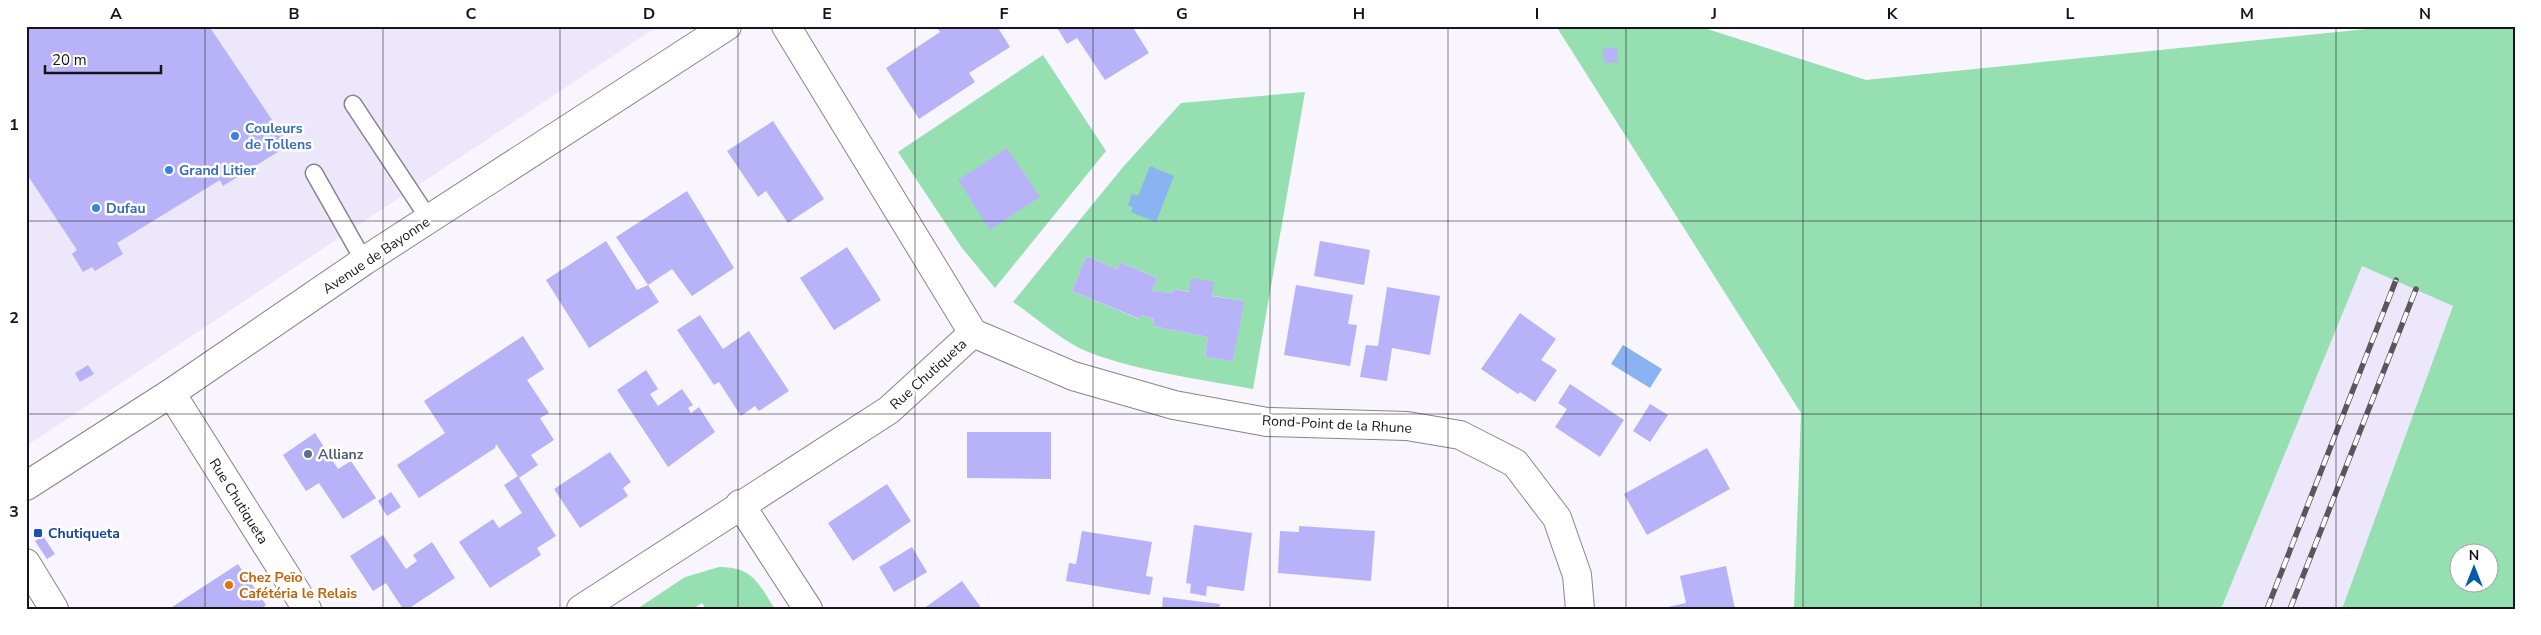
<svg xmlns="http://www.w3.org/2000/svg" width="2541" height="635" font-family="'Nunito Sans',sans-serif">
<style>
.built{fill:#ece7fa}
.green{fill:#95dfb1;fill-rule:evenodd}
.water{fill:#89b4f1}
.building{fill:#b8b2f8}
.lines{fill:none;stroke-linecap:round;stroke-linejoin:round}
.lane-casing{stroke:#88848f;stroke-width:19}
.street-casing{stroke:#88848f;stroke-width:30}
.primary-casing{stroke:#88848f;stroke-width:30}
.lane{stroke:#fff;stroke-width:16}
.street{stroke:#fff;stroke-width:28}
.primary{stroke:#fff;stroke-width:28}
.rail-casing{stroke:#58575d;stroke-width:5.5}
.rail{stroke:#fff;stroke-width:4;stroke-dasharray:11;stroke-linecap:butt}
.grid{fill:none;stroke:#161519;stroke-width:1;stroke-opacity:0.55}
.shop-dot{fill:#3f7fe0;stroke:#fff;stroke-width:2}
.service-dot{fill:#5c6f8a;stroke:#fff;stroke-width:2}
.transit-dot{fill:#1a4fb4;stroke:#fff;stroke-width:2}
.food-dot{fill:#e8710a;stroke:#fff;stroke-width:2}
.labels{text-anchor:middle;stroke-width:5;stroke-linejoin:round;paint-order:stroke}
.shop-label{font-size:14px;font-weight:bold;fill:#366cbe;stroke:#fff;text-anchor:start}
.street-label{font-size:14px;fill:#161519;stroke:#fff}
.service-label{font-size:14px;font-weight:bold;fill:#4e5e75;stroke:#fff;text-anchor:start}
.transit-label{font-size:14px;font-weight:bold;fill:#164399;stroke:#fff;text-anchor:start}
.food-label{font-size:14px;font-weight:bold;fill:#c56008;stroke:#fff;text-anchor:start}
.neatline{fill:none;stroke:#161519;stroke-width:2}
.grid-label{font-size:16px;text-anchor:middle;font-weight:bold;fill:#161519}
</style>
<rect width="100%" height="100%" fill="#f8f5ff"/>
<path class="built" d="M26 26H658L26 446Z
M2362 265 2453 306 2342 609H2221Z"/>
<path class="green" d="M1556 26H1698L1866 80 2396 26H2515V609H2342L2453 306 2362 266 2221 609H1794L1801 413ZM2458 552H2488V582H2458Z
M1043 55 1106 151 995 288 962 248 898 152Z
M1305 92 1253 389C1200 379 1127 370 1079 348 1056 336 1035 317 1013 302L1123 167 1181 103ZM1086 256 1117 269 1120 262 1157 278 1152 291 1173 293 1174 289 1243 301 1233 361 1205 357 1208 337 1153 326 1154 319 1141 315 1139 319 1072 291Z
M719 567C753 567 758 583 775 609H706L702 603 693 609H637L685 577Z"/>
<path class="water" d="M1150 166 1174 176 1156 222 1131 212 1133 208 1128 205 1132 194 1138 196Z
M1623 345 1662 369 1650 388 1611 364Z"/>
<path class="building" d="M26 26H209L289 145 223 186 220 180 117 243 123 254 95 271 92 267 83 272 72 254 77 250 26 173Z
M936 26H997L1010 47 969 73 975 82 919 119 886 68 940 32Z
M1056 26H1132L1149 53 1105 80 1077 38 1067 44Z
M1617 47 1618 62 1604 63 1603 49Z
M773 121 824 199 788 223 766 191 758 197 727 151Z
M1007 148 1040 197 990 230 958 180Z
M687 191 734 268 692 296 672 269 648 285 616 237Z
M606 241 637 290 648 285 659 302 589 348 546 280Z
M1320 241 1370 250 1364 285 1314 276Z
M847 247 881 300 834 330 800 278Z
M1086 256 1117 269 1120 262 1157 278 1152 291 1173 293 1174 289 1189 292 1191 278 1214 282 1212 296 1244 301 1233 361 1205 357 1208 337 1153 326 1154 319 1141 315 1140 319 1072 291Z
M1296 285 1353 295 1348 324 1357 325 1350 366 1284 355Z
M1387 287 1440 296 1430 355 1392 348 1387 381 1360 377 1366 345 1378 346Z
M1520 313 1556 339 1541 360 1557 370 1535 402 1520 392 1518 394 1481 369Z
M700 315 723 349 749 331 789 391 759 411 755 406 741 416 719 382 714 385 677 330Z
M523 336 544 369 527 380 549 413 540 418 554 440 531 455 538 465 519 478 556 536 537 548 541 555 490 588 459 542 493 519 499 528 522 513 504 485 518 476 496 444 495 448 419 498 397 465 445 433 424 401Z
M88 365 94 374 80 382 75 373Z
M646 370 658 389 650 394 658 406 682 389 693 405 688 408 691 413 699 407 715 432 668 467 617 390Z
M1570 384 1624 420 1600 457 1555 427 1567 409 1558 403Z
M1650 404 1668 415 1650 442 1633 431Z
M967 432H1051V479L967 478Z
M315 433 338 469 351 461 376 498 343 519 319 483 306 491 283 455Z
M1707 448 1730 489 1647 535 1624 494Z
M610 452 631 482 623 488 628 496 580 528 554 489Z
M887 484 911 521 853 561 828 523Z
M391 492 401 507 387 516 378 501Z
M1194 525 1252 533 1244 591 1207 586 1206 596 1190 593 1191 584 1186 583Z
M1299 526 1375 531 1371 581 1278 573 1280 531 1299 532Z
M1082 531 1152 542 1146 576 1153 577 1150 595 1066 581 1069 563 1076 564Z
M383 535 406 569 417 561 413 555 432 542 455 578 408 609H403L386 583 373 591 350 556Z
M43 536 55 554 47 559 35 541Z
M912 547 927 572 894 592 879 567Z
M238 564 266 605 261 609H169Z
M1726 566 1735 609H1659L1686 603 1680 576Z
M962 581 982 609H923Z
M1163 597 1220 604 1219 609H1162Z"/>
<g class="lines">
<g class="lane-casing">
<path id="lane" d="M353 104 429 219
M314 173 364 261"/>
</g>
<g class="street-casing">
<path id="street" d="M973 333 1073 376 1174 405 1267 422 1407 426 1460 435 1515 463 1557 518 1577 575 1580 609
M171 393 307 609
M740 504 808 609
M26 563 54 609
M581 609 889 410 973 333 786 26"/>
</g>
<g class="primary-casing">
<path id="primary" d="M26 486 171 393 364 261 727 26"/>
</g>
<use href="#lane" class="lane"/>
<use href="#street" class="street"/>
<use href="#primary" class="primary"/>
<g class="rail-casing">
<path id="rail" d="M2267 609 2396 280
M2290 609 2416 289"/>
</g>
<use href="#rail" class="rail"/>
</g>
<path class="grid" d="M205 26V609M383 26V609M560 26V609M738 26V609M915 26V609M1093 26V609M1270 26V609M1448 26V609M1626 26V609M1803 26V609M1981 26V609M2158 26V609M2336 26V609M26 221H2515M26 414H2515"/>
<g class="shop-dot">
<circle cx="235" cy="136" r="5"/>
<circle cx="169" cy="170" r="5"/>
<circle cx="96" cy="208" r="5"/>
</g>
<circle class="service-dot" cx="308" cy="454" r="5"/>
<rect class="transit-dot" x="33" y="528" width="10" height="10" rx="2.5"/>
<circle class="food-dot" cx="229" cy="585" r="5"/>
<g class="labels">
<g class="shop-label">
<text x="245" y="133">Couleurs<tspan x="245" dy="16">de Tollens</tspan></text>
<text x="179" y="175">Grand Litier</text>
<text x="106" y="213">Dufau</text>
</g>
<g class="street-label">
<text transform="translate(376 255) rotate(-34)" y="5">Avenue de Bayonne</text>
<text transform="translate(928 374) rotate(-42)" y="5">Rue Chutiqueta</text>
<text transform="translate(1337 424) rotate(3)" y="5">Rond-Point de la Rhune</text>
<text transform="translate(239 501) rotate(58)" y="5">Rue Chutiqueta</text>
</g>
<g class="service-label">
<text x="318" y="459">Allianz</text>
</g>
<g class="transit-label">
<text x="48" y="538">Chutiqueta</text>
</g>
<g class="food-label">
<text x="239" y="582">Chez Peïo<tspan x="239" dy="16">Cafétéria le Relais</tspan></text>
</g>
</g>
<rect width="2541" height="635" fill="none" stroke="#ffffff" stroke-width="55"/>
<g transform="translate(2474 568)"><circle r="24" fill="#ffffff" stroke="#a2a1a3"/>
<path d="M0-4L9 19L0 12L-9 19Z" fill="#065caa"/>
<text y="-8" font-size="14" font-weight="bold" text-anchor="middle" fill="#161519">N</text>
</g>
<path d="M45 65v8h116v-8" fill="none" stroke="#161519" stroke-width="2.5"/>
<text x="52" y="65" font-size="15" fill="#161519" stroke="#ffffff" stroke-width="4" paint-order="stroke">20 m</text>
<rect x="28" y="28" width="2486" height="580" class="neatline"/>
<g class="grid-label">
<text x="116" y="19">A</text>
<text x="294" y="19">B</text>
<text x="471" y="19">C</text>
<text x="649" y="19">D</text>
<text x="827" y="19">E</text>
<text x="1004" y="19">F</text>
<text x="1182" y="19">G</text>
<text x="1359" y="19">H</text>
<text x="1537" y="19">I</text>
<text x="1714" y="19">J</text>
<text x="1892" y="19">K</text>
<text x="2070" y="19">L</text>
<text x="2247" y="19">M</text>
<text x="2425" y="19">N</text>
<text x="14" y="130">1</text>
<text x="14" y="323">2</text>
<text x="14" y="517">3</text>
</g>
</svg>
